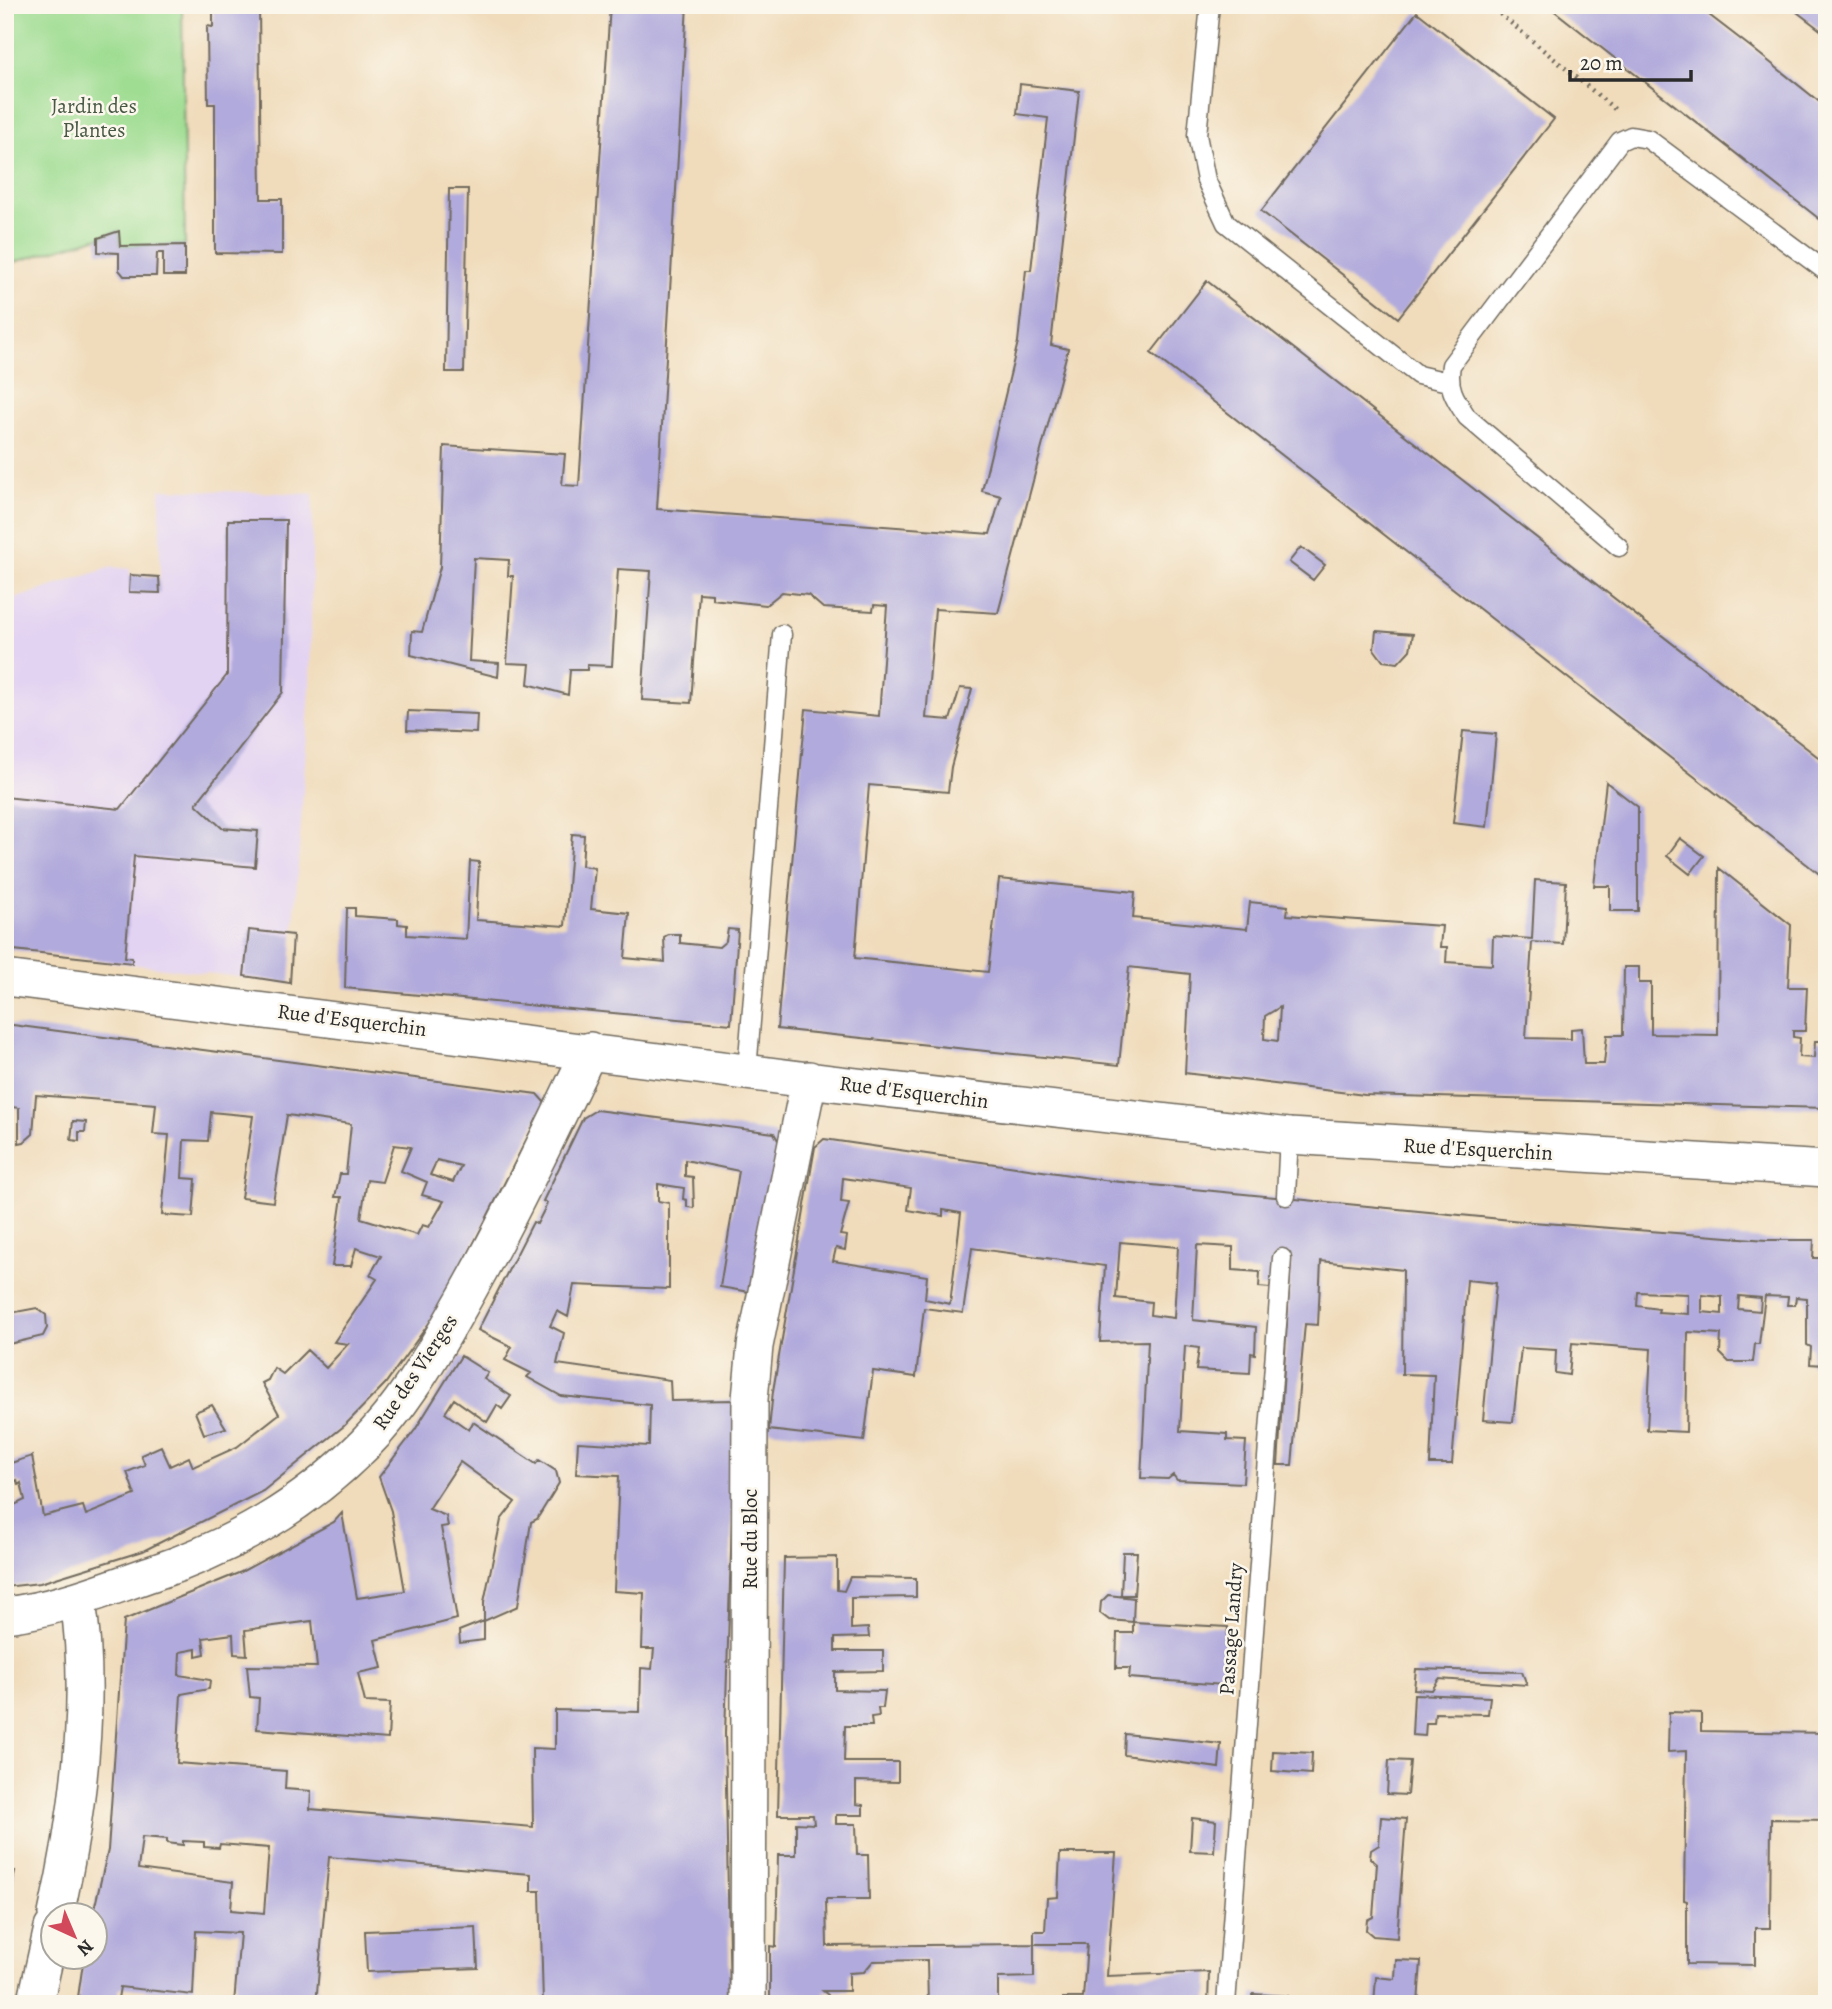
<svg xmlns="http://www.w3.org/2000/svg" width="1832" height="2009" font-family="Alegreya,serif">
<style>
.built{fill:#e3d3f2}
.green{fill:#9fdd92;stroke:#65845e;stroke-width:2}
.building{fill:#b1aadc;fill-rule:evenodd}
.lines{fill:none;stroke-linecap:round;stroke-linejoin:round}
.service-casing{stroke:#70695d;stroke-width:21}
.minor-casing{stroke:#70695d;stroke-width:38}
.path{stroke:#70695d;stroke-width:4.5;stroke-dasharray:2 5;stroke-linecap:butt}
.service{stroke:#fff;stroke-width:18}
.minor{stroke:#fff;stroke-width:35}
.labels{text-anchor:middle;stroke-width:5;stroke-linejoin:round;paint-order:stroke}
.park-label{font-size:21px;fill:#485845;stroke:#fbf7ec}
.street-label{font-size:21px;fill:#2b2b2b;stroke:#fbf7ec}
</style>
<rect width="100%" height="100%" fill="#fbf7ec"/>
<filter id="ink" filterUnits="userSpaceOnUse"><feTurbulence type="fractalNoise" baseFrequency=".0143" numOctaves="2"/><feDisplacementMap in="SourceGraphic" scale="14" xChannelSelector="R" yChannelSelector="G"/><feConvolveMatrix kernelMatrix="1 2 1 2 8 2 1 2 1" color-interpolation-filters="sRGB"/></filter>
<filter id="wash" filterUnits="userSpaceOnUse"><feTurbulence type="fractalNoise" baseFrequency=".00686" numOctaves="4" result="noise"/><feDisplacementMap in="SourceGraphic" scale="28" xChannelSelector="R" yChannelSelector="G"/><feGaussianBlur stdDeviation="1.57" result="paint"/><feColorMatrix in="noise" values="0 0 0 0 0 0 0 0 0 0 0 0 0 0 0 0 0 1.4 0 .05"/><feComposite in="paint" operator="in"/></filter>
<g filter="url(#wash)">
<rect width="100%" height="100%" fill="#f0dcbb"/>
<path class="built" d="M160 489 313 494 310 690 290 983 5 949V602L112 567 130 569V592L160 593Z"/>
<path class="green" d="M5 5H182L185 245 120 246 119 231 5 265Z"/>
<g id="blocks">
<path class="building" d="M213 5H259L261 199H282V254L215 253V104H208L207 26 213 27Z
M610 5H687L657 509 990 534 1001 496 982 491 1018 342 1026 270H1031L1048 118 1017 114 1020 84 1079 91 1051 345 1068 349 998 613 935 609 926 718 950 720 960 688 972 689 951 767 948 792 869 785 855 958 988 972 999 879 1135 892 1133 918 1247 929 1250 902 1288 906 1287 915 1442 926 1440 947H1447L1446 962 1492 965 1493 936 1532 939 1535 880 1566 882 1563 944 1532 942 1526 1038 1571 1039V1029L1582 1028 1584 1064H1604L1607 1035H1623L1624 967H1639V983H1651V1034L1718 1035 1719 868 1791 925 1788 987H1807L1805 1031H1793V1037L1800 1038 1799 1057 1814 1058 1815 1041H1827V1108L1365 1095 1185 1073 1190 974 1129 967 1119 1065 777 1029 806 709 879 716 887 606 874 605 873 611 823 608 808 595 782 592 766 605 712 599V594L699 593 691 703 642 700 651 571 618 569 612 666 587 665V670H570L568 695 528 684 530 664 507 663 513 576H508L509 560 474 558 469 661 499 663 498 677 411 655 412 631 422 632 440 567 444 446 565 454 562 485 579 486ZM1280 1007 1278 1041 1264 1039 1265 1016Z
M1547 5H1696L1752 48 1827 108V225Z
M1795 5H1827V35L1793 9Z
M1417 12 1554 119 1398 318 1261 211Z
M449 189H468L464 372H446Z
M119 231 120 246 185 245V276H163V253H157L156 276H124L119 270V253L98 252V238Z
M1207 281 1827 764V880L1151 353Z
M228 520H286L283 692 196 804 222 828 258 831 255 867 134 856 125 957 132 958V963L5 949V797L120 809 227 675Z
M1301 547 1325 565 1313 580 1289 562Z
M130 575 159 577 160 593 129 592Z
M1376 631 1413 634 1410 650 1398 663 1383 661 1374 649Z
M408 711 477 714 476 733 407 730Z
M1463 731 1496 734 1487 827 1453 823Z
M1606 782 1638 807V911H1610V886H1594Z
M572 834 584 835 582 866 595 868 591 909 629 913 625 958 665 962 664 937 669 934H680V943L719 947 726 941 728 929 738 930 731 1024 345 988 347 908H355V916L398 919V924L407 925V935L466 939 470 861 479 862 476 920 565 926Z
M1680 838 1704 856 1690 874 1667 856Z
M249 930 293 935 290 983 244 976Z
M5 1024 537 1094 545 1103 443 1304 385 1384 344 1426 263 1491 143 1551 40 1583 5 1587V1521L11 1520 10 1507 25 1500 21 1483 18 1485 17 1480 8 1485 5 1492V1465L32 1456 43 1516 83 1506 86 1515 135 1495 127 1472 145 1465 141 1455 161 1446 170 1466 189 1457 193 1467 237 1447 279 1414 262 1383 268 1380 274 1368 283 1374 307 1350 326 1368 348 1344 334 1342 377 1279 370 1275 381 1256 356 1248 351 1266H332L342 1197H335L340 1174H346L351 1124 287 1115 273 1202 241 1198 253 1116 211 1112 208 1141 184 1140 182 1178 196 1179 193 1217 162 1215 169 1135 153 1134 156 1104 36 1095 33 1134 24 1142 19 1143V1108L5 1106ZM394 1145 411 1147 401 1171 427 1182 422 1195 444 1201 429 1227 422 1225 417 1235 361 1218 367 1180 382 1182ZM437 1160 461 1166 453 1182 430 1175Z
M596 1110 774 1133 780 1144 755 1293 720 1287 739 1171 685 1160V1176L693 1177 694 1208 687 1207V1200L683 1199 684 1188 658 1184V1201L669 1203V1289L574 1285 568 1317 557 1311 550 1326 564 1333 557 1364 670 1380 671 1401 736 1400 725 1733 730 2004H543L540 1891H531V1874L329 1857 316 2004H234L240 1933 196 1931 193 1995 120 1987 117 2004H77L84 1956H94L93 1914 108 1850 124 1620 241 1572 334 1522 342 1513 357 1598 405 1591 391 1511 379 1477 415 1430 461 1356 488 1373 484 1379 511 1396 502 1409 497 1405 487 1422 454 1399 445 1413 469 1430 473 1422 536 1464 539 1460 556 1471 559 1483 537 1519 531 1522 518 1606 484 1621V1602L501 1520 515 1502 460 1462 429 1509 446 1516 448 1526 441 1527 457 1619 375 1640 382 1668 358 1673 365 1702 390 1703 388 1739 257 1729 259 1698 250 1697 247 1666 317 1667 312 1621 245 1630 247 1655 234 1654 233 1634 203 1638 205 1654 196 1656V1649L180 1652 179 1675 210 1680 209 1689 181 1694 177 1763 286 1771 285 1789 311 1791 310 1809 533 1827 532 1748 555 1749V1710L640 1712 641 1668 652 1669 654 1649H642L644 1593 614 1591 619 1476 576 1474 578 1442 649 1446 650 1405 561 1396 527 1377 531 1373 505 1360 512 1347 478 1330 533 1222 537 1224 544 1210 547 1203 543 1201 583 1118ZM142 1837 167 1839V1843L183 1845V1841L204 1842V1847L219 1848 220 1844 269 1848 264 1913 231 1910 233 1882 138 1869Z
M73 1121 86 1122 85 1132H79V1141L71 1140Z
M824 1139 1111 1181 1532 1222 1767 1240H1814L1813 1258H1827V1462H1822L1824 1365 1810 1364 1811 1347 1807 1345V1298L1796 1297 1795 1305H1787L1788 1297 1765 1296 1759 1344H1755L1753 1362H1729L1720 1353 1721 1334 1688 1332 1686 1432 1647 1430 1651 1349 1572 1343 1569 1375 1555 1373 1556 1350 1521 1348 1513 1422 1483 1420 1496 1283 1467 1280 1452 1464H1430L1434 1375 1402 1374 1403 1270 1321 1261 1318 1325 1305 1324 1292 1465H1278L1291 1258H1274L1270 1288 1259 1287 1260 1272 1233 1270V1247L1197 1245 1193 1320 1256 1327 1255 1354 1251 1353 1250 1373 1196 1370 1199 1348 1185 1346 1180 1431 1227 1434V1440L1246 1441 1243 1483 1177 1480 1173 1475 1168 1479 1141 1478 1148 1341 1100 1342 1105 1266 972 1248 963 1313 924 1308 916 1377 873 1371 864 1441 769 1430 773 1391 815 1147ZM843 1178 911 1188 908 1210 943 1216V1210L961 1213 950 1304 925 1299 927 1276 833 1261 836 1248 845 1250 847 1236 840 1235 849 1203 841 1202ZM1120 1242 1178 1247 1174 1318 1150 1315 1151 1302 1116 1298ZM1638 1292 1688 1294V1314L1658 1312 1659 1309 1637 1306ZM1702 1295 1722 1297V1314L1702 1312ZM1739 1296 1761 1298 1760 1311 1738 1309Z
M37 1308 46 1315 47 1328 43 1336 5 1345V1314Z
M212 1405 226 1428 204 1434 195 1412Z
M1123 1552H1137L1134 1595H1121Z
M837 1557V1590L844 1591 850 1577 916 1578V1597L851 1598V1629L868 1628 869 1637 835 1638V1651H883V1671L835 1672V1690L885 1691 883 1708H878L879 1716 871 1717 872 1726H845L844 1762H898V1782L856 1781V1804L863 1805V1815H836V1824H856L857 1855H868L869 1899H826L827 1946 1034 1944V1977L998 1978V2004H928L927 1960 873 1961 864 1972 849 1973V1991H823L828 1995V2004H770V1946L776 1947 778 1855H796V1823L814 1824 813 1815H778L784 1558Z
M1108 1595 1134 1598 1133 1622 1228 1627 1224 1685 1129 1678 1130 1668H1116L1117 1633H1133V1622L1109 1620 1100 1613 1101 1602Z
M484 1621V1640L460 1643 459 1631Z
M1416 1669 1522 1672 1527 1685 1439 1679 1432 1690 1414 1689Z
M1414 1694 1490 1697 1488 1714 1435 1713 1434 1723H1426L1425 1736 1412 1735Z
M1669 1712 1701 1713V1731L1827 1733V1820L1771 1819 1770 1928H1755V1965L1687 1964V1901L1684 1900 1686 1751 1668 1752Z
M1125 1734 1221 1744 1219 1768 1124 1755Z
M1273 1751 1312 1753 1311 1774 1272 1771Z
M1389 1760 1410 1761 1407 1795 1387 1794Z
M1381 1817 1406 1819 1397 1938 1373 1936 1366 1930 1367 1920 1373 1917 1377 1864 1370 1858 1371 1850 1379 1845Z
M1192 1818 1216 1821 1214 1852 1190 1851Z
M1060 1853H1116L1107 1976 1209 1972 1208 2004H1063V1998H1083L1087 1944H1034V1931H1045L1047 1898 1058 1897Z
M5 1871H15L10 1893 5 1892Z
M476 1927 478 1968 367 1972 365 1931Z
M1396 1960 1421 1961 1418 2004H1374L1376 1977 1395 1979Z
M1253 1994 1288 1996 1287 2004H1253Z"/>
</g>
</g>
<g filter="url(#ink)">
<use href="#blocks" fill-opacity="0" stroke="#70695d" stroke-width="2"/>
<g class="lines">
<g class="service-casing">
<path id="service" d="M1210 5 1197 135 1206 180 1226 223 1418 375 1448 382
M1619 547 1467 417C1455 399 1447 388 1451 365L1620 141 1631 136 1648 139 1827 272
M747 1071 782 634
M1286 1196 1289 1136
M1226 2004 1282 1258"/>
</g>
<g class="minor-casing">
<path id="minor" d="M5 978 832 1083 1289 1136 1827 1169
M5 1615C58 1609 103 1590 153 1573 234 1546 303 1506 364 1445 400 1409 427 1364 452 1320 503 1232 546 1141 590 1050
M56 1914C78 1816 93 1701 78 1601
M35 2004 52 1928
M748 2004 750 1399 755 1346 809 1079"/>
</g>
<path class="path" d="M1489 5 1617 111"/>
<use href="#service" class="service"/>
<use href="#minor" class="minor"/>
</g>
</g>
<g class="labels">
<g class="park-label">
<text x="94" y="113">Jardin des<tspan x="94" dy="24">Plantes</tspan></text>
</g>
<g class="street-label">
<text transform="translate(352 1020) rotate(7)" y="7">Rue d'Esquerchin</text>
<text transform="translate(914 1092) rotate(7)" y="7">Rue d'Esquerchin</text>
<text transform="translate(1478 1149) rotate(3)" y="7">Rue d'Esquerchin</text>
<text transform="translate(415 1372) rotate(-56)" y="7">Rue des Vierges</text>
<text transform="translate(750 1539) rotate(-90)" y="7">Rue du Bloc</text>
<text transform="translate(1231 1629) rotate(-86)" y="7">Passage Landry</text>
</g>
</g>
<rect width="1832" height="2009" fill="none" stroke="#fbf7ec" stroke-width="28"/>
<g transform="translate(74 1936) rotate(136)"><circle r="33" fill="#fbf7ec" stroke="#a8a59f" stroke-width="2"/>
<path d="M0-5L12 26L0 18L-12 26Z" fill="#d1495b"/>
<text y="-10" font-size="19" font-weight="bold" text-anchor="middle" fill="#2b2b2b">N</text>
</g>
<path d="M1570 70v10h121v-10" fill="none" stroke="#2b2b2b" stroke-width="3.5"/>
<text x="1580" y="70" font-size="21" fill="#2b2b2b" stroke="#fbf7ec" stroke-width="5" paint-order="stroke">20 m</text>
</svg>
